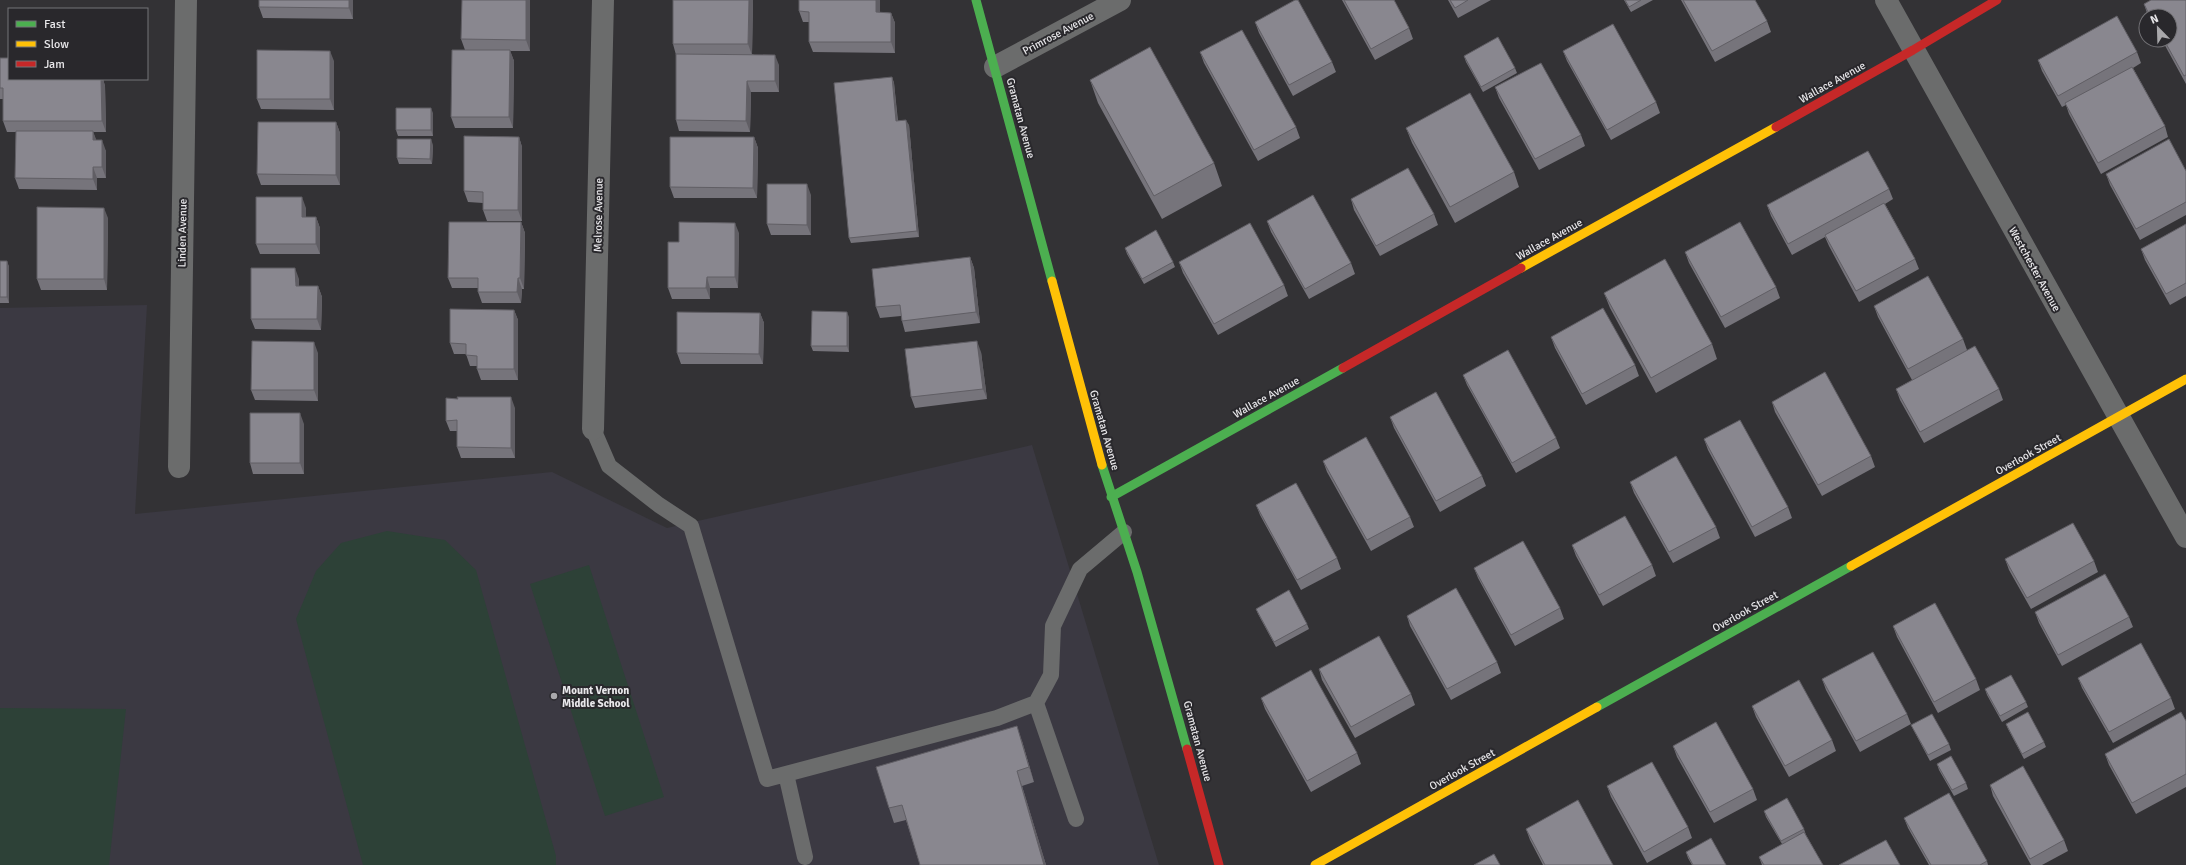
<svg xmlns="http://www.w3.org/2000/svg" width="2186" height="865" font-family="Signika,sans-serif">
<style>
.built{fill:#3b3942}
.green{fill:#2d4137}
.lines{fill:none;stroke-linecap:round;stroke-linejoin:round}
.lane{stroke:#6b6c6c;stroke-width:16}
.street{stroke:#6b6c6c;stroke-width:22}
.fast{stroke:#4caf50;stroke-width:9}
.slow{stroke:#ffc107;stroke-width:9}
.jam{stroke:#c62828;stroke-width:9}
.wall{fill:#76747b}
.shaded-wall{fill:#605e64}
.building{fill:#89878f;stroke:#605e64}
.poi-dot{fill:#a9a8ab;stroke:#29282c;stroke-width:1.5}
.labels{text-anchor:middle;stroke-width:4;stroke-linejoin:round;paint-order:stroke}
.street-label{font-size:11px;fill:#e8e7ea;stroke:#29282c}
.poi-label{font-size:11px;font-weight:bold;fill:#e8e7ea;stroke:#29282c;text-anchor:start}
</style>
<rect width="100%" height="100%" fill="#333235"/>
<path class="built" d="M147 305 135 514 552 472 667 528 1032 445 1159 865H0V308Z"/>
<path class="green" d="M387 531 445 540 476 570 556 856V865H363L296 619 316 571 341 543Z
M589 565 664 797 605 816 530 584Z
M0 708 126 709 109 865H0Z"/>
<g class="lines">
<path class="lane" d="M593 429 609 466 659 505 691 526 767 779 997 718 1036 703 1051 675 1053 626 1080 569 1124 532
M1036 703 1076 819
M786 774 805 857"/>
<path class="street" d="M1886 0 2186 537
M995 67 1120 0
M593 429 603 0
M179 467 186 0"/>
<path class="fast" d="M976 0 1052 281
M1102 465 1137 572 1187 749
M1111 497 1343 368
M1597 707 1851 566"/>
<path class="slow" d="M1521 268 1776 127
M1052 281 1102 465
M1851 566 2186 379
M1315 865 1597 707"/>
<path class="jam" d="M1776 127 1913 50 1997 0
M1343 368 1521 268
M1187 749 1219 865"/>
</g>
<path class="wall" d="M259 0H353V19L263 18 259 7Z
M530 0V51H510L514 61 513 128H455L451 117 465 50 461 39Z
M753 0 752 54 779 65V92H751L750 132 679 131 676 120V55L673 44Z
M799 0H880V12L891 13 895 23V53L813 52 809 42V22H803L799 11Z
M1342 0H1394L1409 28 1413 39 1375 60Z
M1448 0H1491L1458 18Z
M1624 0H1653L1631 12Z
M1681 0H1755L1767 21 1771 32 1715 62Z
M2186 0V84L2162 40H2170V16H2148L2144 4Z
M1255 22 1332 62 1336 72 1293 96 1259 33Z
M1563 51 1656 102 1660 113 1611 140 1567 61Z
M1200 52 1296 127 1300 138 1258 161 1204 63Z
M2137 52 2141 63 2133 68 2165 126 2168 137 2101 174 2069 114 2066 105 2062 107 2042 71 2038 60Z
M1464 56 1515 68 1517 73 1483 92 1466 62Z
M0 58 9 79H103L105 86 106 132H93L96 140 106 151V178H97V190L19 189 15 178 16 132H7L3 121V99H0Z
M334 61V110L261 109 257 99Z
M892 77 894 83 898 121 909 125 919 237 851 243 849 238Z
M1090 80 1214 163 1222 186 1162 219 1098 103Z
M1495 87 1581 135 1585 146 1539 170 1499 98Z
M433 113V136H398L396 130Z
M336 122 340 133V185H261L257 174Z
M1406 128 1514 172 1519 187 1455 223 1412 143Z
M519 137 522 147V221H487L483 210V203L468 202 464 191Z
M754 137 758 148 757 198H674L670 187Z
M433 145 432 164H399L397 158Z
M2186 171V215L2140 240 2110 185 2106 174Z
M1889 189 1893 199 1885 204 1915 259 1919 269 1859 302 1829 246 1825 237 1792 255 1771 216 1767 205Z
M811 195V235H771L767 224Z
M1351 199 1434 214 1438 225 1380 256 1354 210Z
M306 208V217H316L320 228V254H260L256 244Z
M108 218 107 290H41L37 279Z
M1267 221 1351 263 1355 274 1309 299 1271 232Z
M521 222 525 233 524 289H522L521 303H482L478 292V288H452L448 278Z
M2186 224V296L2170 305 2145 260 2141 249Z
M739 233 738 288H710V299H672L668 288 679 242Z
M1125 248 1173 262 1175 267 1144 284 1127 254Z
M1685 252 1776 287 1780 298 1725 328 1689 263Z
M970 257 974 268 980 323 905 332 902 321 901 316 880 318 876 307Z
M0 261H7L9 267V303H0Z
M1179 262 1284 285 1288 296 1218 335 1183 273Z
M299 279V286H318L322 297 321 330 255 329 251 319Z
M1604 293 1712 344 1717 359 1656 393 1610 308Z
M1874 306 1963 339 1967 350 1999 389 2003 400 1924 443 1900 400 1896 389 1912 380 1878 317Z
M514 310 518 320V380H481L477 369V366H470L466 354H454L450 343Z
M760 313 764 323 763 364H681L677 353Z
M849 317V352L813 351 811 346Z
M1551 337 1635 365 1639 376 1586 405 1555 348Z
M981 352 987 399 915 408 911 397Z
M318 353V401L255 400 251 390Z
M1463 375 1556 438 1560 448 1516 473 1467 385Z
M1772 402 1871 456 1875 467 1822 496 1775 412Z
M515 408V458H461L457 447V431H450L446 421Z
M1390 417 1482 476 1486 486 1440 512 1394 428Z
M304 424V474H253L250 463Z
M1704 439 1788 507 1792 518 1755 537 1708 450Z
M1323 461 1410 517 1414 527 1371 551 1327 472Z
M1630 482 1716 527 1720 538 1673 563 1634 493Z
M1256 505 1337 558 1341 569 1301 590 1260 515Z
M1572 545 1652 565 1656 576 1603 606 1576 556Z
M2005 559 2094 561 2098 572 2031 609 2009 570Z
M1474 568 1560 608 1564 619 1515 646 1478 578Z
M1256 609 1307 624 1309 629 1276 647 1258 614Z
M2035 612 2129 617 2133 627 2062 666 2039 623Z
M1407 616 1497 662 1501 673 1451 700 1410 626Z
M1893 626 1976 679 1980 690 1938 713 1897 637Z
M1319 669 1411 694 1415 705 1355 738 1322 680Z
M2078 678 2171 698 2175 709 2113 743 2082 688Z
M1822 679 1907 714 1911 724 1860 752 1826 690Z
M1985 689 2026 702 2028 707 2002 722 1987 695Z
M1261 698 1357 753 1361 764 1311 792 1265 709Z
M1752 706 1832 740 1836 751 1789 777 1756 717Z
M2186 721V787L2136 814 2109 765 2105 754Z
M2006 724 2044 742 2046 747 2024 759 2008 729Z
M1911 725 1949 744 1951 750 1930 761 1914 731Z
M1022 741 1034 782 1022 786 1046 865H920L906 820 894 823 889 808Z
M1673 746 1753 789 1757 800 1714 823 1677 757Z
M1937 764 1966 783 1968 789 1954 796 1939 770Z
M1990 785 2064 840 2068 851 2042 865H2031L1993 796Z
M1607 786 1688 827 1692 838 1647 863 1611 797Z
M1764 811 1804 829 1806 835 1823 865H1762L1759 857 1782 844 1766 817Z
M1904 818 1987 861 1988 865H1929L1908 828Z
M1526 829 1613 865H1543L1530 840Z
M1686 852 1726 865H1692L1688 858Z"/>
<path class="shaded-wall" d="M349 0H353V19L349 8Z
M526 0H530V51L526 40Z
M749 0H753L752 55 748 44Z
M876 0H880V23L876 12Z
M891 13 895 23V53L891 42Z
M510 50 514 61 513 128 509 117Z
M330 51 334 61V110L330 99Z
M775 55 779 65V92L775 81Z
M892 77 894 83 898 126 896 121Z
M101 79H103L105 86 106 132 102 121Z
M747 81 751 92 750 132 746 121Z
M431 108 433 113V136L431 130Z
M906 120 909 125 919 237 917 231Z
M336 122 340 133V185L336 175Z
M93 131 97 142 93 140Z
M519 137 522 147V221L518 210Z
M754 137 758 148 757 198 753 188Z
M431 139 433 145 432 164 430 159Z
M102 140 106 151V178L102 167Z
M93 167 97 178V190L93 179Z
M807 184 811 195V235L807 225Z
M302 197 306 208V228L302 217Z
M104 208 108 218 107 290 104 279Z
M316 217 320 228V254L316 244Z
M521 222 525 233 524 289 520 278Z
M735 223 739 233 738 288 735 277Z
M970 257 974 268 980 323 976 312Z
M7 261 9 267V303L7 297Z
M295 268 299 279V296L296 286Z
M707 277 710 288V299L706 288Z
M518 278 522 289 521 303 517 292Z
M318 286 322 297 321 330 317 319Z
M514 310 518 320V380L514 369Z
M847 312 849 317V352L847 346Z
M760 313 764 323 763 364 759 354Z
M977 341 981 352 987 399 983 389Z
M314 342 318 353V401L314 390Z
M511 397 515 408V458L511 448Z
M300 413 304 424V474L300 463Z
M1017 726 1022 741 1034 782 1029 767Z
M1017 771 1022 786 1046 865H1044Z"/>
<path class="building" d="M259 0H349V8L259 7Z
M462 0H526V40L461 39Z
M673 0H749L748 44H673Z
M799 0H876V12L891 13V42H809V12L799 11Z
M1295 0H1298L1332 62 1289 85 1255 22Z
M1344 0H1394L1409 28 1371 49Z
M1450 0H1468L1455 8Z
M1625 0H1641L1629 7Z
M1683 0H1755L1767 21 1712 51Z
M2151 0H2186V75L2184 76 2164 40H2170V16H2150L2144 4Z
M2117 16 2137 52 2058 96 2038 60Z
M1613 24 1656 102 1607 130 1563 51Z
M1242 30 1296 127 1254 150 1200 52Z
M1498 37 1515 68 1481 87 1464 56Z
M1150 47 1214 163 1154 196 1090 80Z
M257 50 330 51V99H257Z
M452 50H510L509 117H451Z
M676 54 775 55V81H747L746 121 676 120Z
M0 58H9V79H101L102 121H3V88H0Z
M1541 63 1581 135 1535 159 1495 87Z
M2132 67 2165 126 2098 163 2065 103Z
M892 77 896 121 906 120 917 231 849 238 834 83Z
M1470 93 1514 172 1450 207 1406 128Z
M396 108H431V130H396Z
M258 122H336V175L257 174Z
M16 131H93V140H102V167H93V179L15 178Z
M464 136 519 137 518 210H483V192L464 191Z
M670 137H754L753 188 670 187Z
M397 139H431L430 159 397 158Z
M2169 139 2186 171V202L2136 229 2106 174Z
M1868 151 1889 189 1788 244 1767 205Z
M1408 168 1434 214 1376 246 1351 199Z
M767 184H807V225L767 224Z
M1313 195 1351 263 1305 289 1267 221Z
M256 197H302V217H316V244H256Z
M1884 203 1915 259 1856 291 1825 235Z
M37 207 104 208V279H37Z
M449 222H521L520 278H518L517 292H478V278H448Z
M679 222 735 223V277H707L706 288H668V242H679Z
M1740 222 1776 287 1721 317 1685 252Z
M1250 223 1284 285 1214 324 1179 262Z
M2186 224V283L2166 294 2141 249Z
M1156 230 1173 262 1142 279 1125 248Z
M970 257 976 312 902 321 900 305 876 307 872 269Z
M1665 259 1712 344 1651 378 1604 293Z
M0 261H7V297H0Z
M251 268H295L296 286H318L317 319H251Z
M1928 276 1963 339 1908 369 1874 306Z
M1603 308 1635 365 1582 394 1551 337Z
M450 309 514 310V369H477V356L466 355V344L450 343Z
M812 311 847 312V346H811Z
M677 312 760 313 759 354 677 353Z
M252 341 314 342V390H251Z
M977 341 983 389 911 397 905 349Z
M1975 346 1999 389 1920 432 1896 389Z
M1508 350 1556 438 1512 463 1463 375Z
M1825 372 1871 456 1818 485 1772 402Z
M1436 392 1482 476 1436 501 1390 417Z
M457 397H511V448L457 447V420L446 421V398L458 399Z
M250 413H300V463H250Z
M1740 420 1788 507 1752 527 1704 439Z
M1366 437 1410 517 1367 540 1323 461Z
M1676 456 1716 527 1669 552 1630 482Z
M1296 483 1337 558 1297 580 1256 505Z
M1625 516 1652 565 1599 595 1572 545Z
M2073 523 2094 561 2027 598 2005 559Z
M1523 541 1560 608 1511 635 1474 568Z
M2105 574 2129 617 2058 655 2035 612Z
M1456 588 1497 662 1447 689 1407 616Z
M1289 590 1307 624 1274 642 1256 609Z
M1935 603 1976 679 1934 702 1893 626Z
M1379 636 1411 694 1351 727 1319 669Z
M2141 643 2171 698 2109 732 2078 678Z
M1873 652 1907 714 1856 741 1822 679Z
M1311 670 1357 753 1307 781 1261 698Z
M2011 675 2026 702 2000 716 1985 689Z
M1799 680 1832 740 1785 766 1752 706Z
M2028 712 2044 742 2022 754 2006 724Z
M2181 712 2186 721V774L2132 803 2105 754Z
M1932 714 1949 744 1928 755 1911 725Z
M1716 722 1753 789 1710 812 1673 746Z
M1017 726 1029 767 1017 771 1044 865H920L902 805 889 808 876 767Z
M1951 756 1966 783 1952 790 1937 764Z
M1652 762 1688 827 1644 852 1607 786Z
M2023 766 2064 840 2030 859 1990 785Z
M1949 793 1987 861 1980 865H1931L1904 818Z
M1787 798 1804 829 1781 841 1764 811Z
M1578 800 1613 865H1545L1526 829Z
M1804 832 1823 865H1764L1759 857Z
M1711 838 1726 865H1693L1686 852Z
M1886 840 1900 865H1839Z
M1494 854 1500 865H1474Z"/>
<circle class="poi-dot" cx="554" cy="696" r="4"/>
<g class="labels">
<g class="street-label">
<text transform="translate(1058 33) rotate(-28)" y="4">Primrose Avenue</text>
<text transform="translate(1832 82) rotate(-29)" y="4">Wallace Avenue</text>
<text transform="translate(1021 118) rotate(75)" y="4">Gramatan Avenue</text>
<text transform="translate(598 215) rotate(-89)" y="4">Melrose Avenue</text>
<text transform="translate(182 233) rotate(-89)" y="4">Linden Avenue</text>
<text transform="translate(1549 239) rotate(-29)" y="4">Wallace Avenue</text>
<text transform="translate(2035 269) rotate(61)" y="4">Westchester Avenue</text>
<text transform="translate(1266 397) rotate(-29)" y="4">Wallace Avenue</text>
<text transform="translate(1105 430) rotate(74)" y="4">Gramatan Avenue</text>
<text transform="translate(2028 454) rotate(-29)" y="4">Overlook Street</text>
<text transform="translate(1745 611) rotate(-29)" y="4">Overlook Street</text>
<text transform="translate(1198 741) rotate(75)" y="4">Gramatan Avenue</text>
<text transform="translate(1462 769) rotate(-29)" y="4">Overlook Street</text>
</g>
<g class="poi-label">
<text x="562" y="694">Mount Vernon<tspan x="562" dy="13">Middle School</tspan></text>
</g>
</g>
<rect x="8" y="8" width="140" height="72" fill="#29282c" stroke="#757478"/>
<rect x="16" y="21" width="20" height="6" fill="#4caf50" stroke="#757478"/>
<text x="44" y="28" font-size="12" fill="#e8e7ea">Fast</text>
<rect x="16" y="41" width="20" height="6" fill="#ffc107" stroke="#757478"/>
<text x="44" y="48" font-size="12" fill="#e8e7ea">Slow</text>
<rect x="16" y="61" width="20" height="6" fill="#c62828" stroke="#757478"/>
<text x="44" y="68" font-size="12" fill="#e8e7ea">Jam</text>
<g transform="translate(2158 28) rotate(337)"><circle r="19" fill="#29282c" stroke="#757478"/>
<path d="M0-3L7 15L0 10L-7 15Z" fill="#a9a8ab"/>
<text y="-6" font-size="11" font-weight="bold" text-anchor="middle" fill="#e8e7ea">N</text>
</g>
</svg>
